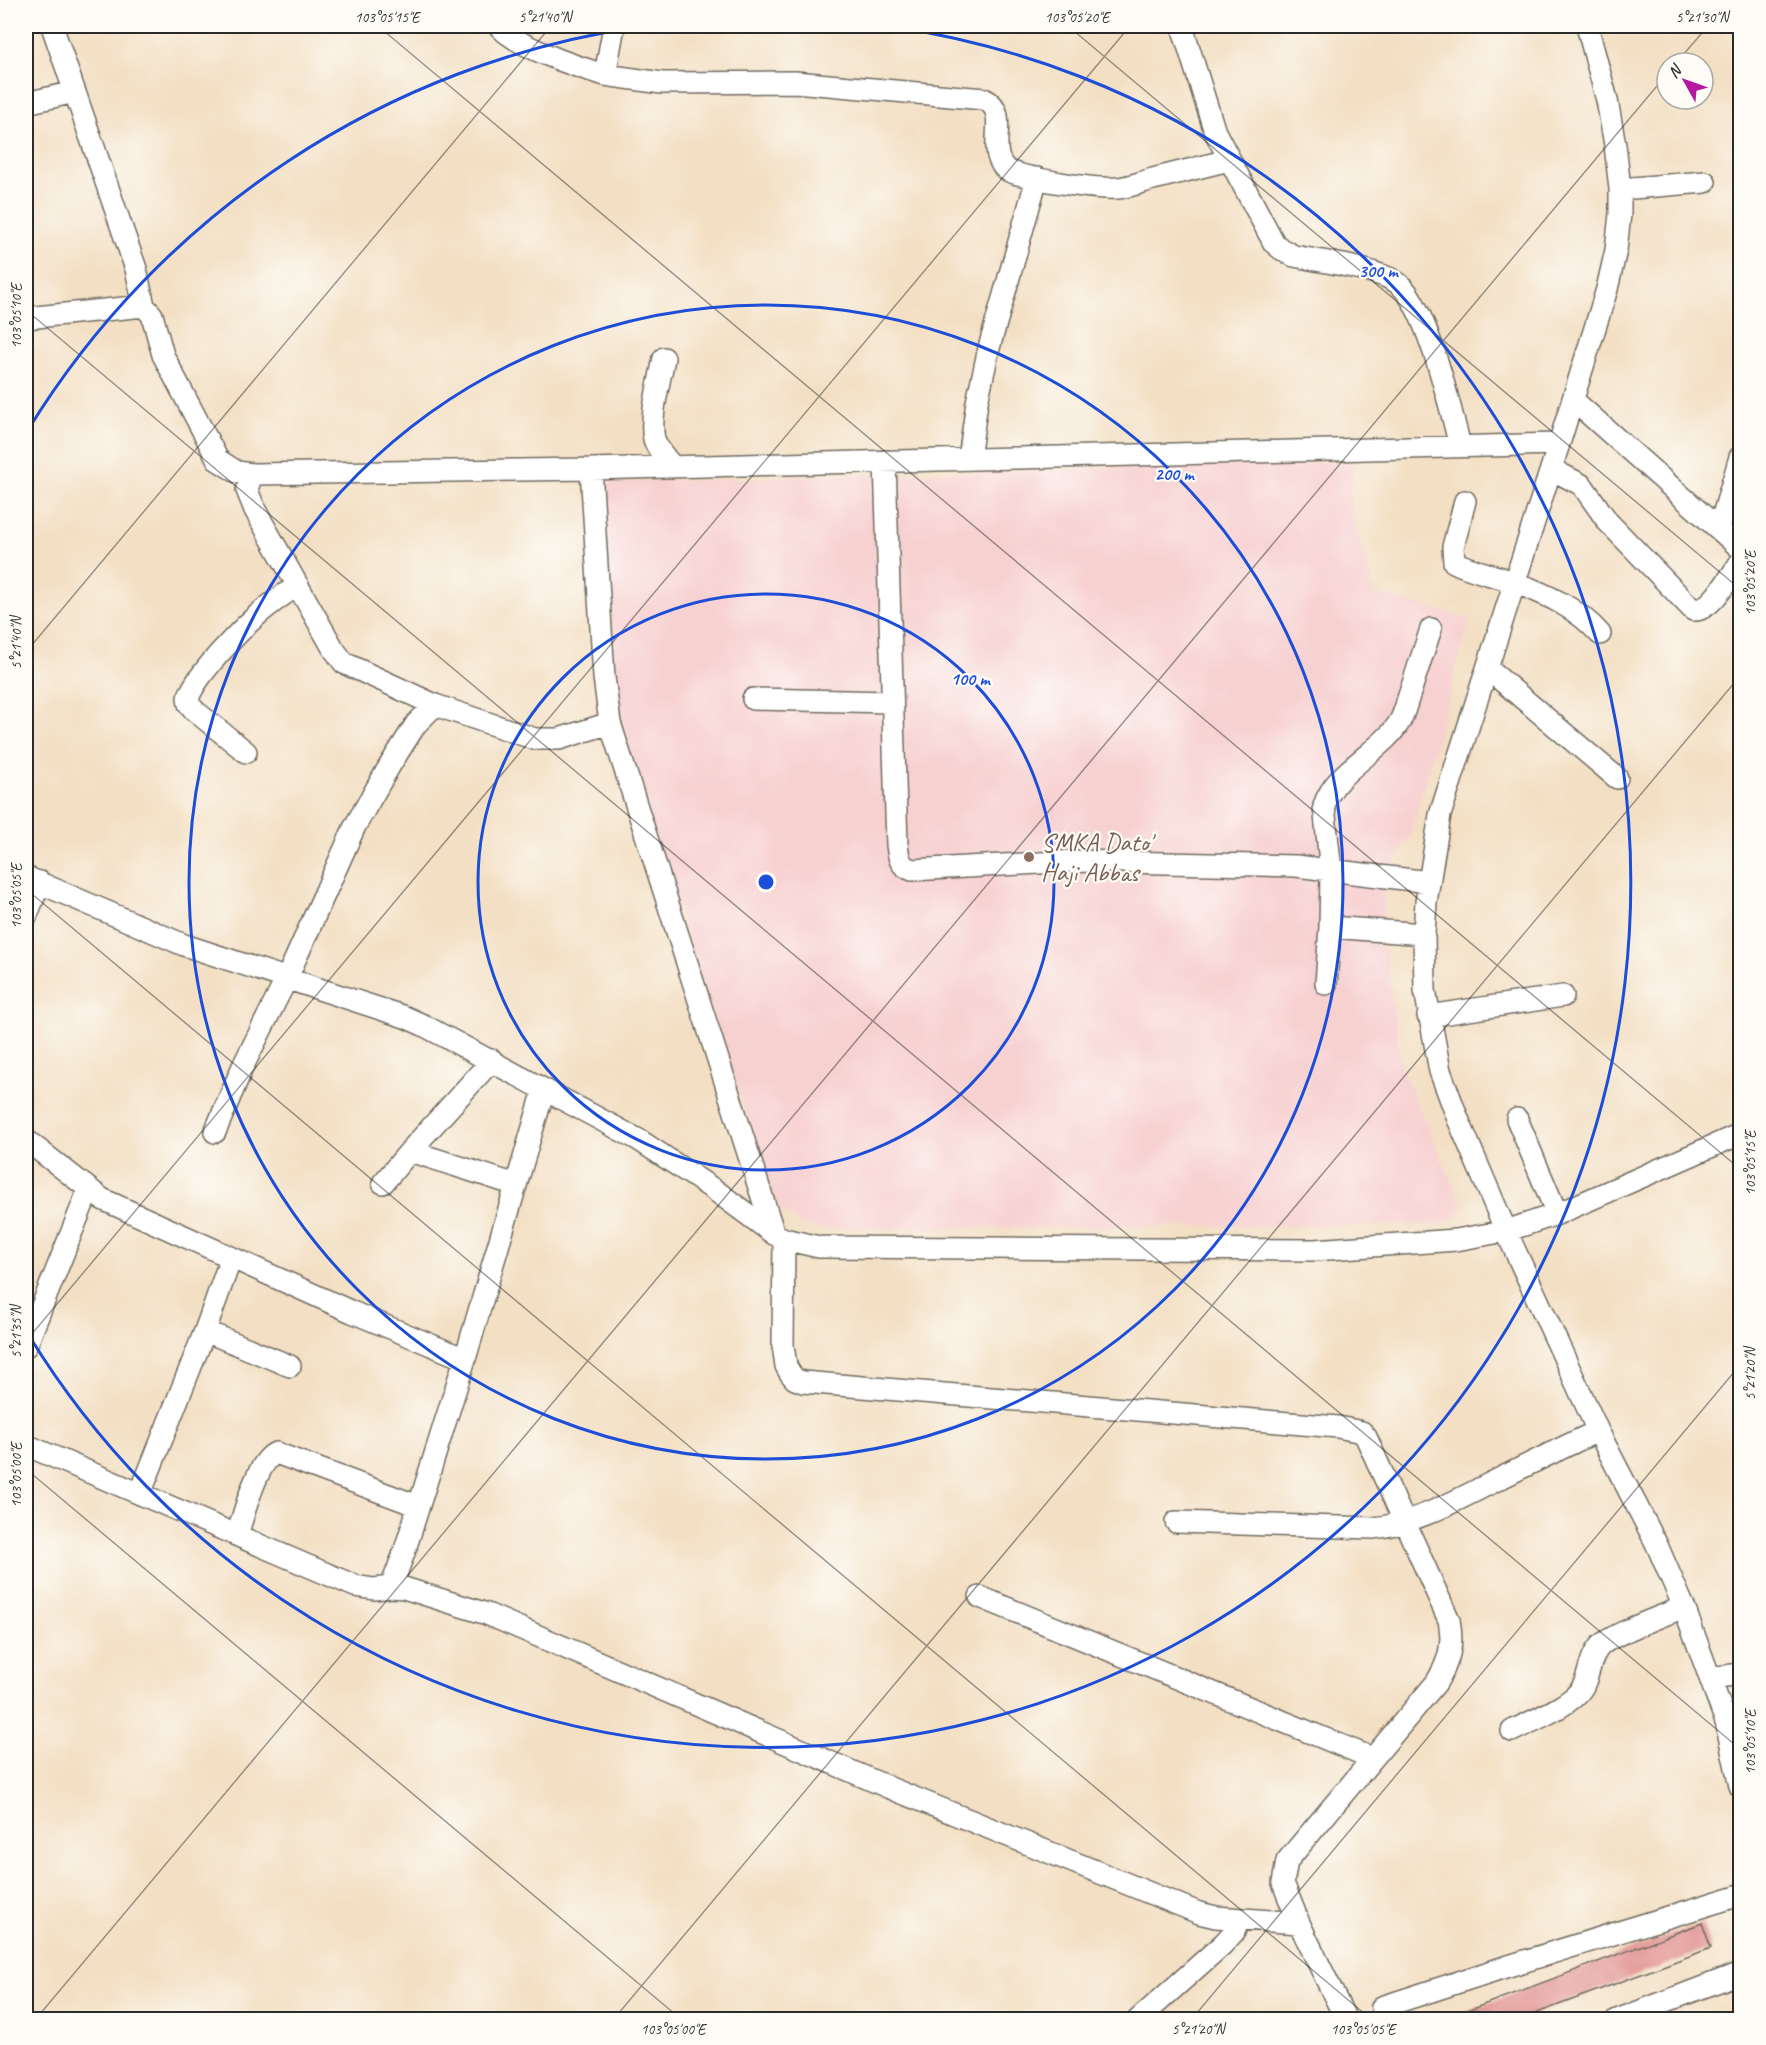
<svg xmlns="http://www.w3.org/2000/svg" width="1766" height="2045" font-family="Caveat,sans-serif">
<style>
.built{fill:#f7d0d0}
.building{fill:#e08d8b}
.lines{fill:none;stroke-linecap:round;stroke-linejoin:round}
.minor-casing{stroke:#716a60;stroke-width:24}
.minor{stroke:#fff;stroke-width:21}
.ticks{fill:none;stroke:#2b2b2b;stroke-width:1.5;stroke-opacity:0.45}
.ring{fill:none;stroke:#1d4ed8;stroke-width:3}
.education-dot{fill:#8d6e63;stroke:#fdfcf7;stroke-width:2}
.labels{text-anchor:middle;stroke-width:4.5;stroke-linejoin:round;paint-order:stroke}
.education-label{font-size:26px;fill:#785e54;stroke:#fdfcf7;text-anchor:start}
.centre{fill:#1d4ed8;stroke:#fdfcf7;stroke-width:3}
.ring-label{font-size:18px;text-anchor:middle;font-weight:bold;fill:#1d4ed8;stroke:#fdfcf7;stroke-width:4.5;stroke-linejoin:round;paint-order:stroke}
.neatline{fill:none;stroke:#2b2b2b;stroke-width:2}
.ticks-label{font-size:15px;text-anchor:middle;fill:#2b2b2b}
</style>
<rect width="100%" height="100%" fill="#fdfcf7"/>
<filter id="ink" filterUnits="userSpaceOnUse"><feTurbulence type="fractalNoise" baseFrequency=".0167" numOctaves="2"/><feDisplacementMap in="SourceGraphic" scale="12" xChannelSelector="R" yChannelSelector="G"/><feConvolveMatrix kernelMatrix="1 2 1 2 8 2 1 2 1" color-interpolation-filters="sRGB"/></filter>
<filter id="wash" filterUnits="userSpaceOnUse"><feTurbulence type="fractalNoise" baseFrequency=".008" numOctaves="4" result="noise"/><feDisplacementMap in="SourceGraphic" scale="24" xChannelSelector="R" yChannelSelector="G"/><feGaussianBlur stdDeviation="1.35" result="paint"/><feColorMatrix in="noise" values="0 0 0 0 0 0 0 0 0 0 0 0 0 0 0 0 0 1.4 0 .05"/><feComposite in="paint" operator="in"/></filter>
<g filter="url(#wash)">
<rect width="100%" height="100%" fill="#f3dfc3"/>
<path class="built" d="M1353 461 1350 501 1374 593 1470 619 1410 836 1385 878 1383 930 1402 1069 1464 1208 1441 1225 817 1229 801 1225 782 1210 774 1199 612 708 614 698 603 482Z"/>
<g id="blocks">
<path class="building" d="M1702 1923 1711 1948 1521 2019H1448V2018Z"/>
</g>
</g>
<g filter="url(#ink)">
<use href="#blocks" fill-opacity="0" stroke="#716a60" stroke-width="1.5"/>
<g class="lines">
<g class="minor-casing">
<path id="minor" d="M52 26 136 269 144 306
M499 26C517 47 577 67 605 75L614 26
M1182 26 1215 132 1274 243 1281 249 1294 256C1320 261 1380 269 1399 284 1427 306 1451 411 1460 446
M1587 26 1607 100 1615 145 1620 189V214L1616 250 1607 289 1559 444 1440 815 1426 902 1424 934 1425 990 1440 1071 1458 1119 1506 1231 1598 1431 1656 1543 1684 1607 1726 1722 1740 1786
M605 75 662 83 795 82 984 99C1009 110 990 142 1000 161 1002 166 1005 169 1009 171 1028 179 1097 190 1118 188 1129 187 1142 182 1153 179 1178 173 1204 166 1229 160
M26 103 75 92
M1620 189 1705 182
M26 318 144 306 152 315 163 355 218 460 237 472 252 474 591 469 1559 444
M664 358C660 380 649 418 654 439 657 449 666 459 673 467
M1573 400 1740 548
M969 459 977 402 989 348 1037 178
M885 461 897 845C899 858 899 865 912 870L1075 861 1296 866 1429 882
M591 469 604 677 610 723 774 1234
M1551 469 1582 485 1608 522 1693 610C1711 612 1730 576 1740 563
M252 474 247 490 255 510 333 648 344 663 435 705
M1465 501 1453 547 1454 562C1474 572 1495 575 1516 583 1548 595 1577 608 1600 634
M1719 529 1740 457
M1488 669 1617 778
M753 699 891 702
M246 752 195 711 189 704 188 698C195 682 206 669 217 656 245 625 261 609 297 586
M26 877 184 945 405 1017 423 1025 639 1140 716 1191 774 1234 784 1239 819 1247 1314 1250 1456 1240 1506 1231 1557 1214 1740 1134
M26 917 40 882
M1330 927 1424 934
M1326 984 1330 927 1331 872 1324 806C1334 770 1382 752 1400 721 1405 712 1407 700 1411 690 1417 670 1424 650 1431 629
M1428 1016 1563 996
M1517 1119 1557 1214
M215 1132 243 1066 286 980 355 826 390 765 416 724 435 705 535 739H559L610 723
M26 1140 102 1199 352 1312 465 1359
M410 1151 516 1185
M383 1183 410 1151 492 1060
M784 1239 783 1345 786 1366 790 1373 795 1379 803 1382 1338 1427 1362 1432 1366 1437 1449 1620C1454 1645 1449 1662 1436 1683L1287 1861 1283 1883 1299 1923 1346 2020
M205 1331 290 1366
M26 1346 89 1189
M26 1445 355 1586 374 1589 391 1587 404 1553 465 1359 544 1090
M140 1494 205 1331 231 1258
M1176 1522 1373 1528C1414 1524 1453 1502 1489 1484 1525 1466 1561 1448 1598 1431
M237 1535C244 1515 256 1461 276 1453L418 1506
M391 1587 404 1588 487 1614 890 1788 1199 1913 1216 1917 1299 1923
M980 1597 1372 1758
M1711 1678 1740 1674
M1512 1731C1531 1721 1571 1706 1582 1688 1590 1675 1589 1658 1600 1646 1612 1634 1665 1615 1684 1607
M1382 2007 1502 1968 1740 1895
M1138 2020 1223 1944 1234 1932 1239 1919
M1617 2020 1740 1973"/>
</g>
<use href="#minor" class="minor"/>
</g>
</g>
<path class="ticks" d="M378 26 1740 1169M1068 26 1740 589M1676 63 1708 26M26 310 1740 1749M26 652 551 26M26 889 1372 2020M26 1341 1130 26M26 1469 682 2020M35 2020 1667 74M613 2020 1740 676M1191 2020 1740 1365"/>
<g class="ring">
<circle cx="766" cy="882" r="288"/>
<circle cx="766" cy="882" r="577"/>
<path d="M28 430A865 865 0 0 1 638 27M894 27A865 865 0 1 1 28 1334"/>
</g>
<circle class="education-dot" cx="1029" cy="857" r="6"/>
<g class="labels">
<g class="education-label">
<text x="1041" y="851">SMKA Dato'<tspan x="1041" dy="30">Haji Abbas</tspan></text>
</g>
</g>
<circle cx="766" cy="882" r="9" class="centre"/>
<g class="ring-label">
<text x="1378" y="277">300 m</text>
<text x="1174" y="480">200 m</text>
<text x="970" y="685">100 m</text>
</g>
<rect width="1766" height="2045" fill="none" stroke="#fdfcf7" stroke-width="66"/>
<g transform="translate(1685 81) rotate(310)"><circle r="28" fill="#fdfcf7" stroke="#a9a8a5" stroke-width="1.5"/>
<path d="M0-4.5L10 22L0 15L-10 22Z" fill="#b5179e"/>
<text y="-9" font-size="16" font-weight="bold" text-anchor="middle" fill="#2b2b2b">N</text>
</g>
<rect x="33" y="33" width="1700" height="1979" class="neatline"/>
<g class="ticks-label">
<text x="387" y="22">103°05'15"E</text>
<text x="545" y="22">5°21'40"N</text>
<text x="1077" y="22">103°05'20"E</text>
<text x="1702" y="22">5°21'30"N</text>
<text transform="translate(16 316) rotate(-90)" y="5">103°05'10"E</text>
<text transform="translate(1750 583) rotate(-90)" y="5">103°05'20"E</text>
<text transform="translate(16 643) rotate(-90)" y="5">5°21'40"N</text>
<text transform="translate(16 896) rotate(-90)" y="5">103°05'05"E</text>
<text transform="translate(1750 1163) rotate(-90)" y="5">103°05'15"E</text>
<text transform="translate(16 1332) rotate(-90)" y="5">5°21'35"N</text>
<text transform="translate(1750 1374) rotate(-90)" y="5">5°21'20"N</text>
<text transform="translate(16 1475) rotate(-90)" y="5">103°05'00"E</text>
<text transform="translate(1750 1742) rotate(-90)" y="5">103°05'10"E</text>
<text x="673" y="2034">103°05'00"E</text>
<text x="1198" y="2034">5°21'20"N</text>
<text x="1363" y="2034">103°05'05"E</text>
</g>
</svg>
